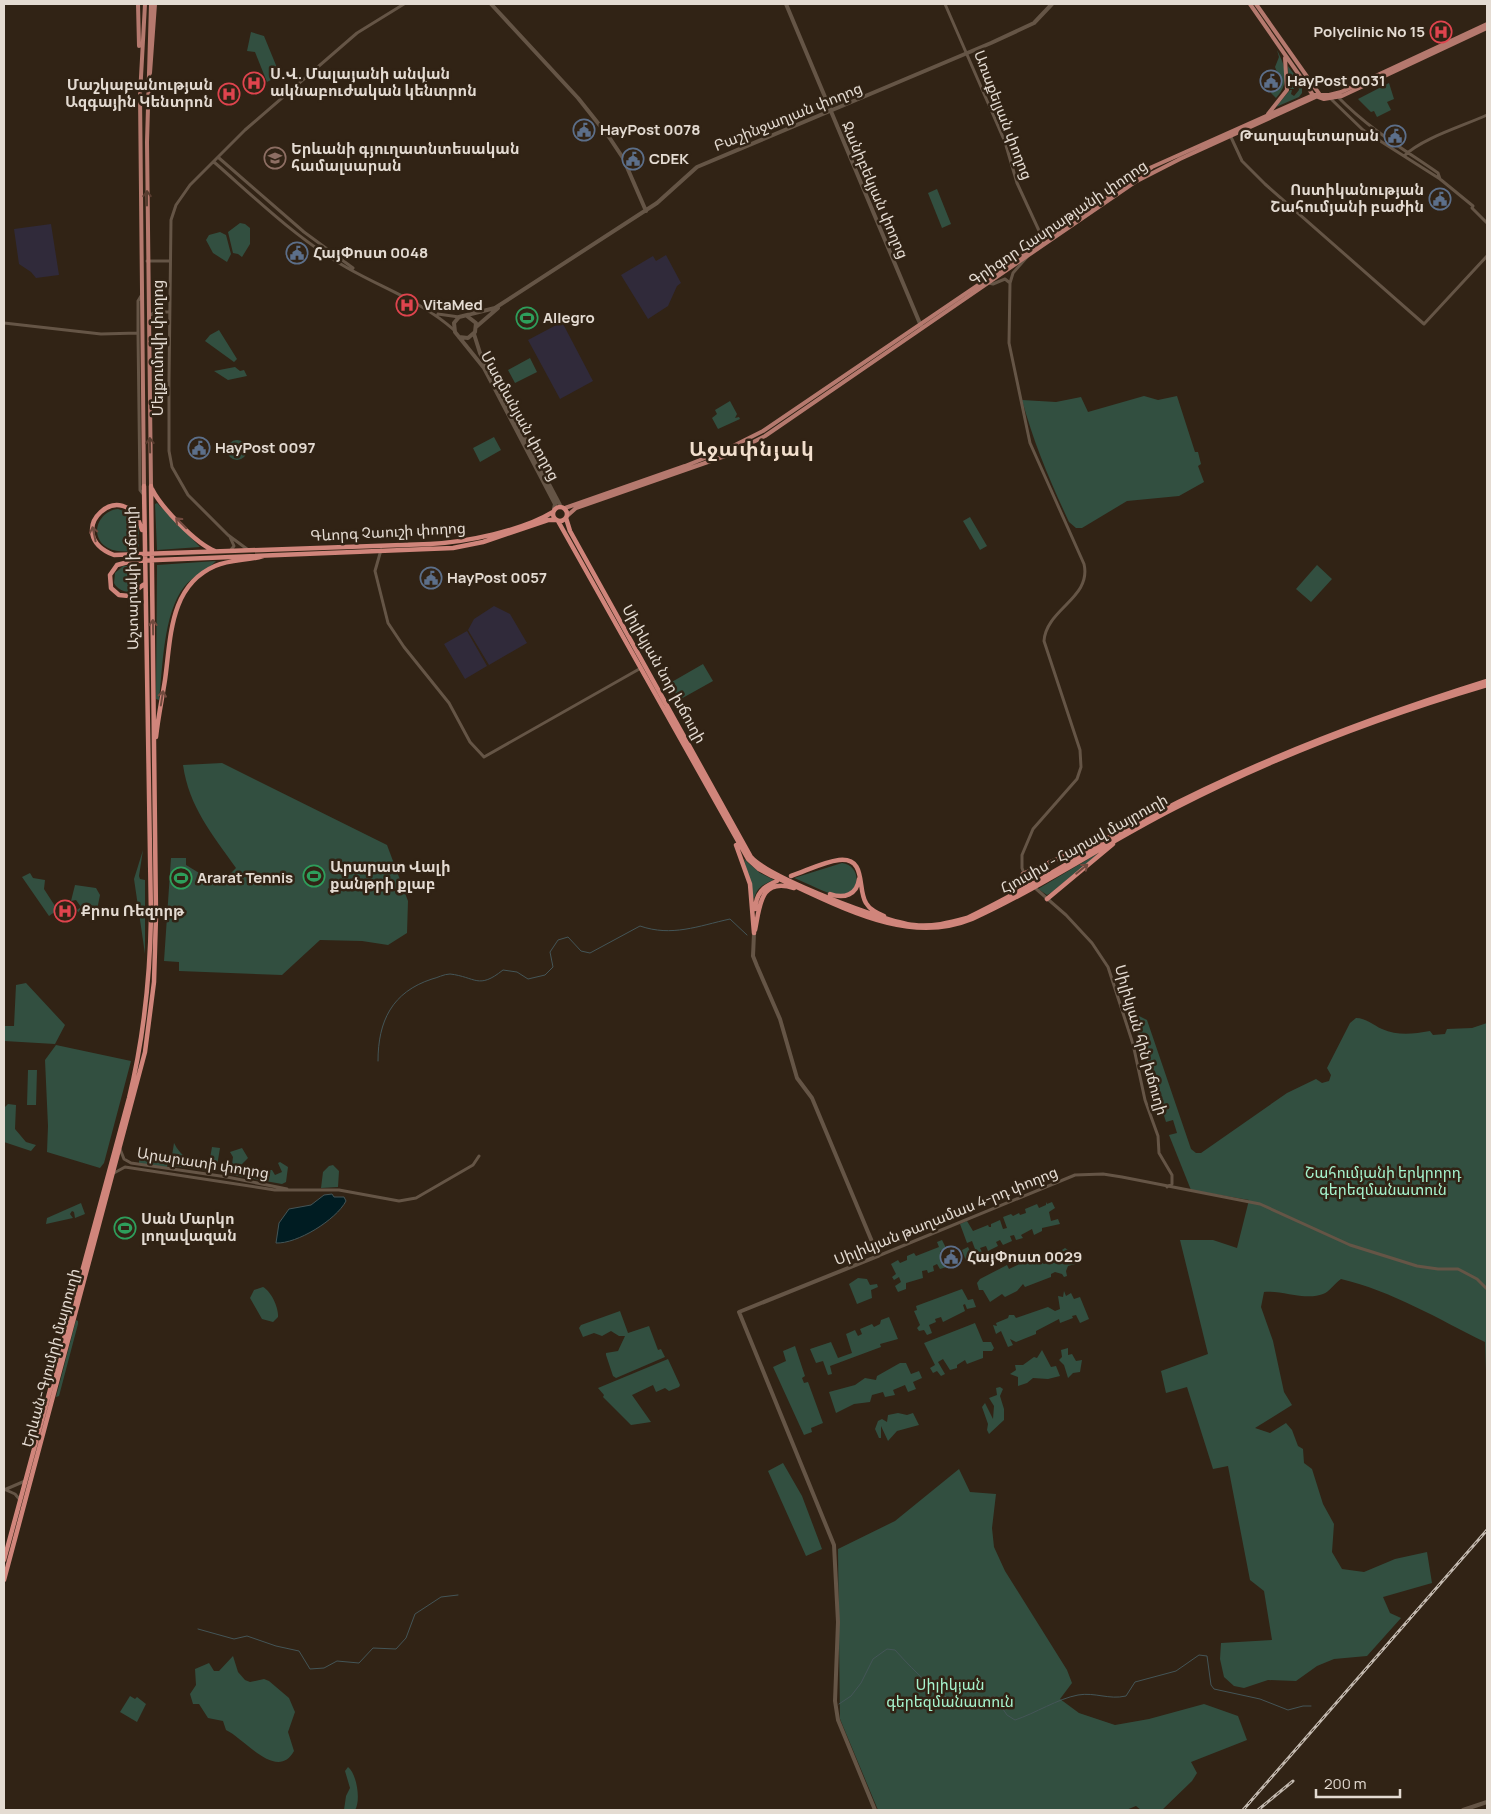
<svg xmlns="http://www.w3.org/2000/svg" width="1491" height="1814" font-family="Manrope,'Noto Sans Armenian',sans-serif">
<style>
.education{fill:#302a3a}
.green{fill:#324f40}
.water{fill:#001c22;stroke:#445557}
.lines{fill:none;stroke-linecap:round;stroke-linejoin:round}
.stream{stroke:#445557;stroke-width:1}
.tertiary{stroke:#655546;stroke-width:3}
.secondary{stroke:#655546;stroke-width:4}
.primary{stroke:#b5796e;stroke-width:4}
.trunk{stroke:#d0857b;stroke-width:4.5}
.rail-casing{stroke:#c3b9af;stroke-width:3}
.rail{stroke:#312315;stroke-width:1;stroke-dasharray:4;stroke-linecap:butt}
.oneway{stroke:#593d30}
.oneway2{stroke:#714a3e}
.labels{text-anchor:middle;stroke-width:5;stroke-linejoin:round;paint-order:stroke}
.poi-label{font-size:15px;font-weight:bold;fill:#e4dbd2;stroke:#312315;text-anchor:start}
.street-label{font-size:15px;fill:#e4dbd2;stroke:#312315}
.park-label{font-size:15px;fill:#a6f3cd;stroke:#312315}
.district-label{font-size:20px;font-weight:bold;letter-spacing:1px;fill:#f2dfcd;stroke:#312315}
</style>
<rect width="100%" height="100%" fill="#312315"/>
<path class="education" d="M51 224 59 275 36 278 31 272 19 264 14 229Z
M666 255 681 283 677 286 668 306 648 319 621 275 653 256 656 261Z
M562 322 593 381 560 399 528 340Z
M494 606 510 614 527 643 489 665 468 630 474 619Z
M467 631 487 666 465 679 444 644Z"/>
<path class="green" d="M251 32 264 36 280 75 267 82 255 52 247 51Z
M1277 50C1286 67 1290 83 1276 98L1271 93 1272 90 1275 92 1278 86 1275 79 1279 77 1275 67 1279 57Z
M1288 66 1302 85V93L1299 97 1276 107 1290 90H1292L1291 94 1294 96 1299 90 1298 85 1295 87 1297 84 1294 85V89H1289Z
M1389 83 1394 99 1387 102 1391 110 1377 117 1374 111 1371 112 1358 99Z
M937 189 951 224 942 228 928 193Z
M240 223 245 224 250 228V244L242 257 238 254 233 253 228 232Z
M220 232 226 235 231 254 227 262 213 253 206 240 209 235Z
M219 330 237 359 234 362 205 341 210 335Z
M530 358 537 372 515 383 508 370Z
M235 367 240 371 244 370 247 376 228 380 214 371Z
M1144 396 1158 400 1177 396 1195 452H1198L1201 464 1198 466 1204 482 1179 496 1127 501 1082 528H1076L1069 522C1050 481 1034 444 1022 400L1056 402 1081 397 1088 412Z
M730 401 737 414 735 418 739 417 740 419 718 429 712 418 717 414 715 410Z
M494 437 501 450 480 462 473 448Z
M227 450a10 10 0 1 1 20 0a10 10 0 1 1-20 0Z
M157 503 200 547 157 550 155 504Z
M118 509 132 514 139 528V551C129 551 117 553 108 548 88 537 98 511 118 509Z
M970 517 987 546 980 550 963 521Z
M216 561C207 571 192 576 184 587 163 614 163 667 159 700L156 699 157 565Z
M1317 565 1332 579 1311 602 1296 589Z
M123 566H139C139 571 140 578 139 583 135 596 119 593 114 583L115 573Z
M703 664 713 681 679 700 670 683Z
M222 763 387 845 408 901 407 933 388 945 362 941 320 940 282 975 179 971V962L164 961 171 858H186V865L219 885 236 868C212 834 189 807 183 765Z
M143 850 139 876 140 879 145 880V954L134 879Z
M1102 851 1052 892 1047 895 1038 889Z
M744 859 760 873 774 880C763 884 756 888 754 900Z
M842 863C863 866 861 897 839 895 825 894 808 883 794 878Z
M30 873 33 878 45 880 44 889 55 906 56 911 49 916 22 877Z
M75 885 96 888 100 895 96 915 78 912 77 910 81 907 76 900 71 901Z
M26 983 65 1025 55 1044 4 1041V1026H14L16 985Z
M1139 1016 1147 1020 1191 1149 1196 1153H1201L1287 1093 1316 1079 1322 1083 1329 1081 1331 1075 1327 1068 1350 1023 1356 1018C1366 1018 1373 1025 1382 1029 1398 1036 1413 1034 1430 1031L1433 1035 1445 1034 1447 1029 1472 1028 1487 1023V1398L1485 1342C1438 1319 1392 1291 1341 1279 1335 1283 1329 1292 1323 1294 1306 1301 1281 1290 1264 1292L1261 1307 1273 1341 1284 1392 1292 1405 1255 1428 1270 1433 1286 1423 1292 1430 1298 1446 1303 1449 1304 1463 1312 1469 1323 1504 1334 1524 1332 1552 1342 1569 1364 1572 1395 1559 1427 1552 1432 1583 1383 1597 1390 1613 1401 1618 1367 1656 1334 1659 1317 1666 1296 1681 1268 1680 1244 1688 1234 1686 1224 1677 1220 1659 1221 1643 1272 1640 1264 1591 1250 1580 1228 1466 1213 1469 1187 1387 1166 1393 1161 1371 1208 1354 1180 1240H1213L1237 1248 1249 1200 1191 1190 1169 1135 1177 1133 1173 1120 1166 1122 1135 1024V1021Z
M56 1045 131 1061 104 1163 100 1168 47 1152 48 1126 45 1060Z
M28 1070H37L36 1105H27Z
M8 1104 16 1105 15 1129 26 1142 36 1145 31 1151 4 1142V1108Z
M174 1143C181 1157 193 1165 209 1164L212 1147 220 1148 216 1172 173 1166 171 1162Z
M242 1148 248 1158 241 1165 246 1170 250 1166 252 1167 251 1173 257 1175 260 1170H262V1176H270V1170H272L275 1175 282 1172 278 1163 280 1162 288 1167 286 1182 282 1184 221 1173 220 1170 231 1173 233 1157 230 1152Z
M139 1154 168 1157 167 1168 139 1163Z
M333 1165 339 1171 338 1187 321 1188 323 1172 329 1166Z
M1046 1202 1047 1204 1052 1202 1055 1208 1049 1212 1051 1221 1058 1219 1060 1224 1042 1228V1231L1034 1235 1032 1229 1021 1235 1023 1238 1016 1240 1014 1235 1010 1236 1012 1241 1003 1245 1000 1240 996 1242 998 1246 988 1251 986 1246 980 1248 983 1254 966 1261 962 1250 968 1247 970 1251 975 1249 972 1241 967 1243 960 1224 967 1221 973 1231 988 1225 989 1227H991V1224L1000 1220 1003 1229 1007 1228 1003 1217 1011 1214 1013 1216 1019 1213 1020 1215 1026 1213 1025 1209 1037 1204 1039 1208 1046 1205Z
M81 1203 85 1214 75 1218 74 1212 72 1211 70 1214 73 1218 46 1224 47 1218Z
M942 1240 946 1248 940 1251 944 1260 947 1259 950 1266 940 1269 937 1264 933 1266 934 1271 928 1273 927 1270 922 1271 923 1278 906 1283V1289L898 1292 895 1286 901 1282 899 1277 894 1280 892 1277 896 1274 891 1264 898 1260 900 1263 907 1260V1256L914 1253 916 1256 939 1247 937 1242Z
M1065 1248 1071 1252 1068 1254 1072 1256 1075 1264 1068 1266 1066 1271 1067 1276 1064 1277 1062 1274 1055 1272 1051 1274V1277L1025 1287 1023 1284 1017 1291 1005 1297 1002 1294 990 1302 983 1290H979L977 1283 980 1279 1007 1265 1009 1269 1034 1257 1044 1264 1055 1259 1057 1264 1062 1262 1064 1256 1062 1250Z
M858 1278 867 1279 870 1285 877 1284 878 1287 871 1290 872 1298 857 1304 849 1284Z
M263 1287C271 1291 279 1308 278 1317L273 1322 262 1319 250 1298 254 1290Z
M962 1289 968 1300 973 1299 976 1307 967 1309 965 1304 963 1305 965 1311 943 1322 941 1317 935 1319 936 1322 929 1325 932 1333 927 1335 924 1330 919 1331 917 1328 920 1325 914 1311 917 1310 916 1306Z
M1064 1291 1066 1296 1071 1293 1074 1299 1080 1297 1089 1319 1080 1323 1076 1315 1072 1316 1073 1318 1060 1323 1059 1319 1036 1331V1334L1016 1342 1010 1339 1013 1345 1008 1347 1001 1331 996 1334 993 1325 997 1326 996 1323 1008 1318 1009 1315H1014L1016 1318 1048 1307 1055 1311 1060 1309 1058 1296 1063 1297Z
M620 1311 628 1333 649 1326 658 1350 661 1349 665 1357 616 1378 613 1376 606 1355V1353L618 1351 625 1336H619L611 1331 602 1336 594 1333 583 1337 579 1328 581 1325Z
M889 1317 898 1339 880 1344 881 1347 830 1366 832 1374 828 1375 823 1361 816 1363 810 1349 831 1342 838 1358 852 1353 846 1334 855 1330 858 1336 862 1334 860 1329 872 1324 874 1327 880 1324 881 1320Z
M76 1320 78 1321V1324L59 1396 56 1397Z
M975 1323 983 1342H991L994 1348 992 1351H983V1358L967 1364 965 1360 957 1365V1368L950 1370 943 1359 938 1362 945 1374 941 1376 937 1371 933 1373 930 1368 935 1365 924 1343Z
M795 1346 805 1376 802 1378 804 1383 808 1382 823 1423 811 1428 812 1432 804 1435 773 1367 786 1361 783 1351Z
M1068 1348V1355L1072 1354 1076 1361 1082 1360 1080 1372 1073 1373 1068 1378 1064 1365 1059 1360 1062 1357 1061 1350Z
M1042 1350 1051 1367 1056 1366 1060 1376 1048 1379 1033 1378 1027 1383 1018 1386V1377L1010 1374 1016 1370 1015 1365H1023L1034 1357 1037 1358Z
M668 1359 680 1385 679 1387 669 1391 665 1388 656 1392 653 1385 632 1395 651 1422 631 1425 603 1397 604 1395 598 1388Z
M900 1363H906L911 1374 919 1371 922 1378 913 1382 916 1389 908 1392 905 1385 893 1390 895 1395 885 1397 883 1392 872 1395 870 1402 854 1404 836 1413 829 1392 855 1385 865 1378 876 1380 877 1376Z
M1000 1387 1003 1389 1000 1396 1004 1409V1420L989 1434 987 1430 988 1424 982 1407 985 1403 993 1419 994 1406 989 1398 997 1395 996 1388Z
M898 1413 907 1415 913 1413 919 1425 897 1431 888 1441 881 1426V1438H879L875 1429 878 1421 882 1419 887 1422 888 1415Z
M783 1463 802 1496 822 1549 806 1556 768 1471Z
M959 1469 970 1492 996 1494 992 1528 994 1547 1005 1571 1067 1670 1072 1683 1060 1699 1079 1713 1115 1725 1149 1719 1204 1704 1238 1716 1247 1740 1191 1762 1197 1773 1192 1781 1162 1810H1141L1136 1806 1126 1810H878L840 1719 838 1549 895 1521Z
M233 1656 238 1672 245 1680 250 1682 264 1679 269 1681 289 1698 295 1712 288 1732 294 1751C277 1782 244 1738 226 1730L223 1721 208 1718 199 1704H193L190 1694 196 1685 195 1669 209 1663 214 1671H219Z
M130 1696 135 1699 137 1697 146 1704 137 1722 120 1712Z
M348 1767C357 1774 361 1801 355 1810H344L346 1796 350 1788 345 1771Z"/>
<path class="water" d="M332 1194 334 1197H344L346 1201C336 1220 297 1244 276 1243L279 1223 289 1209 311 1205 324 1195Z"/>
<g class="lines">
<path class="stream" d="M378 1061C378 1021 392 992 432 979 437 978 444 974 450 974 476 977 478 990 503 970L517 972 528 979 545 975 553 967 550 952 558 940 568 937 581 951 590 953 640 926C672 937 698 926 730 919L747 935
M198 1629 234 1639 247 1636 276 1646 299 1651 310 1669 324 1668 337 1661 359 1663 373 1648 396 1649 406 1638 415 1614 441 1597 458 1595
M839 1704 851 1696 861 1683 873 1659 887 1649 895 1650C917 1674 938 1696 968 1709L994 1696 1007 1715 1015 1720C1036 1713 1057 1699 1078 1695 1095 1692 1109 1700 1126 1696L1135 1682 1176 1671 1199 1655 1207 1656 1211 1685 1214 1689 1260 1699 1288 1710 1303 1706H1311"/>
<path class="tertiary" d="M945 4 1005 142 1017 183 1041 235
M1338 97C1369 129 1402 148 1438 173L1440 179
M1331 99 1363 130 1440 179 1473 206 1472 208 1487 223
M1230 135 1242 161 1265 184 1424 324 1487 256
M1404 156C1422 138 1463 126 1487 115
M219 158 304 232 353 268
M214 162C254 197 293 235 339 263 376 286 421 300 454 330
M1021 254 1054 226 1060 229
M1027 257 1013 273 1010 283 1009 343 1030 443 1084 564C1092 598 1046 609 1044 641L1080 750 1081 767 1077 779 1033 829 1022 855V868L1027 881 1066 915 1092 943 1108 967 1133 1044 1145 1100 1158 1136 1159 1153 1172 1175V1184L1167 1187
M147 261H169
M988 283 993 284 1005 279 1010 283
M141 296 138 301V333L140 490 144 495
M438 314 459 317
M149 316 155 312H169
M4 323 101 334 138 333
M230 537 234 546 230 551
M247 549 228 535 188 495 172 467 169 451V381L171 220 176 205 190 185 245 130 357 33 404 4
M381 550 375 571 388 623 404 647 449 703 470 742 484 757 641 668
M120 1149 124 1159 131 1163 227 1177 287 1189
M114 1173 125 1167 275 1190H339L399 1201 416 1198 473 1165 479 1156
M878 1256 1075 1175 1103 1174 1122 1177 1260 1204 1350 1245 1417 1266 1438 1269H1458L1477 1279 1487 1289
M4 1490 25 1481
M6 1490 15 1494 20 1500"/>
<path class="secondary" d="M491 4 578 98 609 137 623 158 646 211
M786 4 921 326
M476 327 498 308
M474 334 480 353 561 507
M459 337 468 338 475 332 476 323 467 316
M554 509 555 504 484 368 455 332 454 323 459 317 495 308 657 203 697 167 991 43 1034 23 1052 4
M754 933 753 956 757 966 780 1019 797 1078 812 1098 878 1256 739 1312 834 1545 838 1622 835 1701 838 1720 875 1810
M1463 1810 1487 1802"/>
<path class="primary" d="M138 4 139 46
M151 4 147 142 151 486
M1250 4 1313 95 1324 99 1342 96 1487 28
M1256 4 1320 95
M150 73 155 4
M1268 114 1287 90 1285 58
M144 486 140 95 145 4
M565 508 685 466 725 450 763 431 1152 167 1313 95H1329L1341 92 1487 24
M567 516 576 508 728 455 765 436 1135 182 1180 159 1320 95"/>
<path class="trunk" d="M152 489C161 507 196 544 215 551
M553 514a7 7 0 1 1 14 0a7 7 0 1 1-14 0Z
M566 518 570 531 751 857C770 878 884 922 914 925 932 927 949 923 967 918 1031 888 1091 848 1153 815 1260 759 1372 717 1487 681
M558 521 748 859 759 869 772 876C834 902 904 947 972 919 1042 887 1106 843 1175 808 1274 757 1379 717 1487 685
M142 530C125 471 58 533 114 555L430 544C466 542 522 531 553 512
M143 585 129 596 119 595 111 588 110 575 117 565 132 561 453 548 483 542 548 520H556
M156 737C158 718 162 699 165 680 171 638 169 586 215 566 231 559 247 561 263 556
M736 845 750 884 754 933
M1023 874 1122 831
M791 876C806 871 823 862 839 860 867 857 857 889 866 903 870 910 877 913 884 916
M830 894C844 899 857 895 859 879
M1047 899 1113 844
M755 909C756 894 763 886 777 881
M755 930C760 906 760 877 794 888
M4 1560 129 1098C144 1037 150 978 151 916L144 486
M4 1580 145 1052 154 982 156 916 151 486"/>
<g class="rail-casing">
<path id="rail" d="M1243 1810 1487 1530
M1258 1810 1293 1781"/>
</g>
<use href="#rail" class="rail"/>
</g>
<defs><path id="oneway-shaft" d="M-6 0H5M1.5-3L5.5 0L1.5 3" fill="none" stroke-width="1.6" stroke-linecap="round" stroke-linejoin="round" transform="scale(1.25)"/></defs>
<g class="oneway">
<use href="#oneway-shaft" transform="translate(147 198) rotate(-90)"/>
<use href="#oneway-shaft" transform="translate(150 445) rotate(-91)"/>
</g>
<g class="oneway2">
<use href="#oneway-shaft" transform="translate(181 523) rotate(-135)"/>
<use href="#oneway-shaft" transform="translate(94 534) rotate(-102)"/>
<use href="#oneway-shaft" transform="translate(153 627) rotate(-91)"/>
<use href="#oneway-shaft" transform="translate(162 698) rotate(-81)"/>
<use href="#oneway-shaft" transform="translate(1082 869) rotate(-39)"/>
</g>
<defs>
<g id="hospital-ring" transform="scale(1.125)"><circle r="9.5" fill="#312315" stroke="#e0444e" stroke-width="1.5"/><path d="M-5-5h3v3.5h4V-5h3V5h-3V1.5h-4V5h-3Z" fill="#e0444e"/></g>
<g id="civic-ring" transform="scale(1.125)"><circle r="9.5" fill="#312315" stroke="#5c6f8a" stroke-width="1.5"/><path d="M-.6-6.5H3V-4.5H.6V-3L4-1V1h2V6H-6V1h2V-1L-.6-3ZM-1.2 2.5V6h2.4V2.5Z" fill="#5c6f8a"/></g>
<g id="university-ring" transform="scale(1.125)"><circle r="9.5" fill="#312315" stroke="#8d6e63" stroke-width="1.5"/><path d="M0-5L7-2L0 1L-7-2ZM-4 1L0 2.5L4 1V4Q0 6-4 4Z" fill="#8d6e63"/></g>
<g id="stadium-ring" transform="scale(1.125)"><circle r="9.5" fill="#312315" stroke="#2e9e5b" stroke-width="1.5"/><path d="M0-5a6.5 5 0 1 0 0 10a6.5 5 0 1 0 0-10ZM-3.5-1.8h7v3.6h-7Z" fill="#2e9e5b"/></g>
</defs>
<g fill-rule="evenodd">
<use href="#hospital-ring" x="1441" y="32"/>
<use href="#civic-ring" x="1271" y="81"/>
<use href="#hospital-ring" x="254" y="83"/>
<use href="#hospital-ring" x="229" y="94"/>
<use href="#civic-ring" x="584" y="130"/>
<use href="#civic-ring" x="1395" y="136"/>
<use href="#university-ring" x="275" y="158"/>
<use href="#civic-ring" x="633" y="159"/>
<use href="#civic-ring" x="1440" y="199"/>
<use href="#civic-ring" x="297" y="253"/>
<use href="#hospital-ring" x="407" y="305"/>
<use href="#stadium-ring" x="527" y="318"/>
<use href="#civic-ring" x="199" y="448"/>
<use href="#civic-ring" x="431" y="578"/>
<use href="#stadium-ring" x="314" y="876"/>
<use href="#stadium-ring" x="181" y="878"/>
<use href="#hospital-ring" x="65" y="911"/>
<use href="#stadium-ring" x="125" y="1228"/>
<use href="#civic-ring" x="951" y="1257"/>
</g>
<g class="labels">
<g class="poi-label">
<text x="1425" y="37" text-anchor="end">Polyclinic No 15</text>
<text x="270" y="79">Ս.Վ. Մալայանի անվան<tspan x="270" dy="17">ակնաբուժական կենտրոն</tspan></text>
<text x="1287" y="86">HayPost 0031</text>
<text x="213" y="90" text-anchor="end">Մաշկաբանության<tspan x="213" dy="17">Ազգային Կենտրոն</tspan></text>
<text x="600" y="135">HayPost 0078</text>
<text x="1379" y="141" text-anchor="end">Թաղապետարան</text>
<text x="291" y="154">Երևանի գյուղատնտեսական<tspan x="291" dy="17">համալսարան</tspan></text>
<text x="649" y="164">CDEK</text>
<text x="1424" y="195" text-anchor="end">Ոստիկանության<tspan x="1424" dy="17">Շահումյանի բաժին</tspan></text>
<text x="313" y="258">ՀայՓոստ 0048</text>
<text x="423" y="310">VitaMed</text>
<text x="543" y="323">Allegro</text>
<text x="215" y="453">HayPost 0097</text>
<text x="447" y="583">HayPost 0057</text>
<text x="330" y="872">Արարատ Վալի<tspan x="330" dy="17">քանթրի քլաբ</tspan></text>
<text x="197" y="883">Ararat Tennis</text>
<text x="81" y="916">Քրոս Ռեզորթ</text>
<text x="141" y="1224">Սան Մարկո<tspan x="141" dy="17">լողավազան</tspan></text>
<text x="967" y="1262">ՀայՓոստ 0029</text>
</g>
<g class="street-label">
<text transform="translate(1003 115) rotate(69)" y="5">Առաքելյան փողոց</text>
<text transform="translate(788 117) rotate(-22)" y="5">Բաշինջաղյան փողոց</text>
<text transform="translate(875 190) rotate(67)" y="5">Ջանիբեկյան փողոց</text>
<text transform="translate(1058 223) rotate(-34)" y="5">Գրիգոր Հասրաթյանի փողոց</text>
<text transform="translate(158 348) rotate(-90)" y="5">Մելքումովի փողոց</text>
<text transform="translate(520 416) rotate(61)" y="5">Մազմանյան փողոց</text>
<text transform="translate(388 532) rotate(-3)" y="5">Գևորգ Չաուշի փողոց</text>
<text transform="translate(132 578) rotate(-91)" y="5">Աշտարակի խճուղի</text>
<text transform="translate(664 674) rotate(61)" y="5">Սիլիկյան նոր խճուղի</text>
<text transform="translate(1084 844) rotate(-29)" y="5">Հյուսիս - Հարավ մայրուղի</text>
<text transform="translate(1141 1040) rotate(74)" y="5">Սիլիկյան հին խճուղի</text>
<text transform="translate(203 1163) rotate(9)" y="5">Արարատի փողոց</text>
<text transform="translate(946 1216) rotate(-22)" y="5">Սիլիկյան թաղամաս 4-րդ փողոց</text>
<text transform="translate(51 1358) rotate(-75)" y="5">Երևան-Գյումրի մայրուղի</text>
</g>
<g class="park-label">
<text x="1383" y="1178">Շահումյանի երկրորդ<tspan x="1383" dy="17">գերեզմանատուն</tspan></text>
<text x="950" y="1690">Սիլիկյան<tspan x="950" dy="17">գերեզմանատուն</tspan></text>
</g>
<g class="district-label">
<text x="752" y="456">Աջափնյակ</text>
</g>
</g>
<rect width="1491" height="1814" fill="none" stroke="#e4dbd2" stroke-width="10"/>
<path d="M1316 1789v8h84v-8" fill="none" stroke="#e4dbd2" stroke-width="2.5"/>
<text x="1324" y="1789" font-size="15" fill="#e4dbd2" stroke="#312315" stroke-width="4" paint-order="stroke">200 m</text>
</svg>
